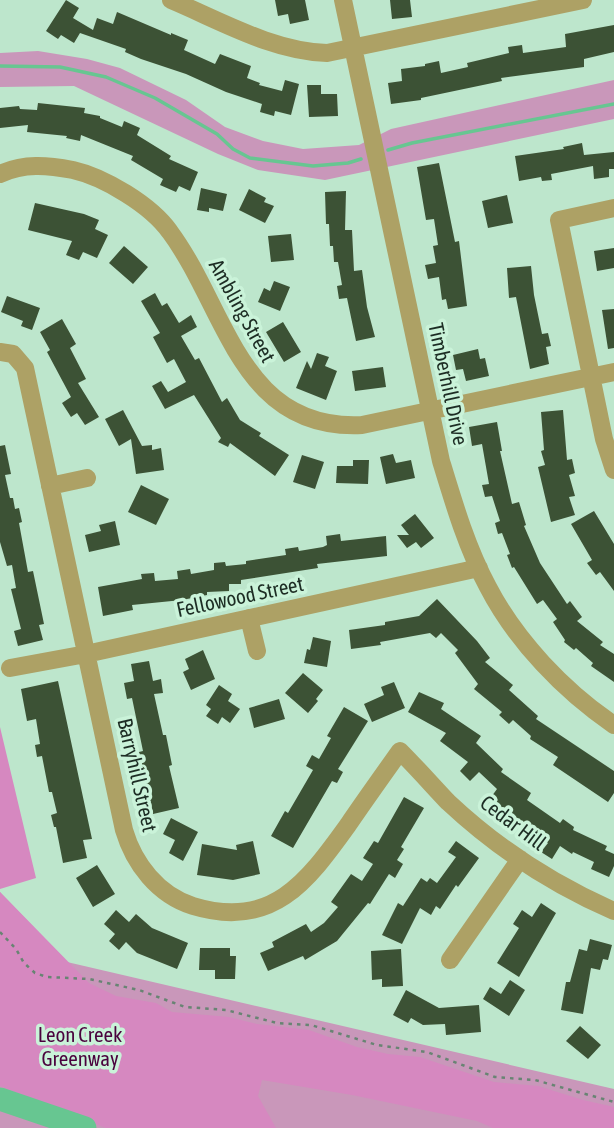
<svg xmlns="http://www.w3.org/2000/svg" width="614" height="1128" font-family="'Asap Condensed',sans-serif">
<style>
.green{fill:#c997ba}
.forest{fill:#d688c0}
.lines{fill:none;stroke-linecap:round;stroke-linejoin:round}
.stream{stroke:#67c691;stroke-width:3.5}
.river{stroke:#67c691;stroke-width:23}
.building{fill:#3c5235}
.path{stroke:#688473;stroke-width:2.5;stroke-dasharray:3.5 5;stroke-linecap:butt}
.minor{stroke:#ada165;stroke-width:18}
.labels{text-anchor:middle;stroke-width:7;stroke-linejoin:round;paint-order:stroke}
.street-label{font-size:21px;fill:#1d2d24;stroke:#caf3d9}
.park-label{font-size:21px;fill:#4a023d;stroke:#caf3d9}
</style>
<rect width="100%" height="100%" fill="#bde6cc"/>
<path class="green" d="M38 51 87 59 120 68 186 100 225 127 263 141 303 149 359 145 391 129 614 80V119L325 180 258 170 218 154 74 86 0 87V53Z
M0 892 67 962 614 1089V1128H0Z"/>
<path class="forest" d="M0 727 36 878 0 889Z
M0 892 89 983 116 996 156 1003 172 1012 229 1017 257 1024 309 1030 357 1047 388 1054 420 1057 494 1082 538 1086 583 1100 614 1107V1128H493L477 1121 352 1095 262 1080 258 1096 276 1128H106L0 1086Z"/>
<g class="lines">
<path class="stream" d="M0 66 60 67 106 77 155 98 217 134 233 149 250 158 313 166 348 163 361 159
M388 150 412 143 614 104"/>
<path class="river" d="M0 1099 85 1128"/>
</g>
<path class="building" d="M66 0 79 8 73 18 93 30 97 18 113 24 117 12 171 35V33L188 40 184 50 215 64 220 54 251 66 247 78 260 83 259 85 282 91 285 80 299 84 291 115 275 111 274 116 260 112 262 104 226 92 186 74 141 59 125 52 126 49 80 33 74 43 61 35 58 39 46 31Z
M275 0H305L309 20 290 24 288 14 278 16Z
M390 0H410L412 17 392 19Z
M614 25V52L584 59V67L501 78 502 81 421 98V100L391 104 388 83 402 81 401 69 425 66V64L439 61 441 73 468 67 467 63 509 53 508 47 522 45 523 53 566 47 565 34Z
M307 85H321V94H337L338 116 309 117Z
M38 103 85 108 84 113 100 116V118L122 127 124 121 140 128 137 135 171 156 169 159 198 172 190 191 179 186 176 192 160 185 163 179 131 160 133 156 81 135 80 141 66 138 67 136 27 132 28 125 0 128V108L19 106 20 109 37 110Z
M582 143 584 155 614 152V169H609V177L594 179 593 166 551 174 552 180 542 181 541 177 519 181 515 156 564 149 563 147Z
M439 163 455 242 459 241 467 306 448 309 446 299 442 300 439 277 428 279 425 265 436 263 433 246 438 245 434 219 426 220 417 167Z
M201 188 227 194 223 211 209 208V212L197 210Z
M249 189 266 198 264 202 274 206 265 223 239 210Z
M346 191 345 230H352L354 271 362 270 367 307 375 337 356 341 347 298 339 299 337 286 342 285 338 262H334L333 246H330L329 224H326L325 192Z
M507 195 513 223 488 228 482 201Z
M35 203 84 214 99 220 95 229 108 235 97 258 83 252 79 260 66 255 72 241 28 230Z
M291 234 294 260 271 262 268 236Z
M124 246 148 267 133 284 109 263Z
M614 248V268L597 271 594 251Z
M531 266 534 295 542 334 548 333 551 346 546 347 549 364 530 369 516 297 509 298 507 268Z
M274 281 290 287 280 311 258 302 264 288 270 291Z
M155 293 162 306 167 303 179 323 191 315 197 327 181 336 195 360 199 358 222 402 227 398 240 420 261 433 259 436 289 455 275 476 230 443 228 447 218 442 221 438 194 395 165 409 152 386 161 381 168 392 186 382 174 359 167 363 153 337 160 333 141 301Z
M7 296 40 308 32 330 21 326 23 321 1 312Z
M614 309V348L608 349 602 310Z
M62 319 76 344 70 348 86 379 78 383 99 417 85 425 77 413 71 417 62 403 71 397 47 352 50 350 40 332Z
M283 322 301 352 284 362 266 332Z
M478 349 480 359 485 358 489 376 466 381 463 369 456 370 453 355Z
M317 353 329 357 325 366 337 371 326 400 296 388 307 361 311 369Z
M383 367 386 387 355 391 352 371Z
M123 410 142 446 152 445V450L161 448 164 470 136 474 131 439 119 446 105 419Z
M563 410 567 460 572 459 575 473 569 475 575 496 569 497 575 515 551 522 538 467 545 465 541 451 544 450 541 412Z
M497 422 502 451H500L512 504 519 502 526 525 524 526 540 563 567 604 570 601 582 617 577 621 603 642 600 645 614 654V682L591 666 593 663 576 648 574 650 564 642 565 640 553 622 557 619 543 600 537 604 514 567 512 568 507 555 510 554 502 533 498 534 495 523 500 521 492 496 485 497 482 485 489 484 482 444 472 446 469 427Z
M5 445 11 474 5 475 10 498H13L15 509 19 508 22 522 19 523 28 572 33 571 44 624 39 625 43 640 18 646 14 631 21 629 11 589 16 588 12 565 7 566 0 542V446Z
M393 454 396 463 411 460 415 478 386 484 380 457Z
M302 455 324 462 315 489 293 482Z
M353 460H369L368 484 336 483 337 466H353Z
M141 485 169 499 156 525 128 512Z
M594 511 614 544V591L600 572 596 575 587 563 592 560 571 524Z
M415 514 434 538 421 548 416 542 407 548 397 535H409L401 525Z
M115 521 120 545 89 552 85 535 101 531 99 525Z
M340 534 341 541 386 536 387 556 317 564 318 568 241 580V584H229V591L207 592V595L182 600 132 605 133 610 103 616 98 587 142 579 141 574 154 573 155 581 178 579 177 571 190 569 191 574 214 570V563L225 562 226 566 246 564V561L286 555 285 549 298 547 299 551 323 547 327 545 326 536Z
M437 599 477 641 490 658 485 662 513 685 509 690 538 716 536 719 614 771V793L608 802 553 765 558 757 530 739 531 736 513 720 509 724 499 715 502 712 474 689 478 684 455 653 458 650 441 633 436 638 430 633 380 642 381 645 351 649 349 630 385 625V622L419 616Z
M313 637 331 641 327 667 304 663 307 649 310 650Z
M203 650 215 679 191 690 183 672 189 669 185 659Z
M149 661 153 681 161 679 163 693 154 694 163 735H166L172 765 169 766 179 808 153 814 139 752 143 751 132 698 127 699 124 683 134 681 131 664Z
M303 673 323 690 316 699 318 701 308 713 285 693Z
M58 681 92 839 83 840 87 858 63 863 56 827H54L51 815 57 813 52 792H49L42 756 37 757 35 745 40 744 36 719 27 721 21 689Z
M394 682 405 708 372 722 364 704 384 695 381 687Z
M219 685 232 694 228 701 240 709 230 723 222 717 218 724 206 716 211 709 206 705Z
M419 692 444 703 441 709 481 736 476 743 503 769 501 772 531 793 527 800 560 823 563 819 574 827 573 830 607 846 605 850 614 854V866L609 877 591 869 594 862 573 852 572 854 560 846 552 859 541 852 548 843 489 800 497 789 479 772 470 781 460 771 468 762 440 741 446 733 408 712Z
M279 699 285 719 254 728 249 708Z
M344 707 368 721 338 769 343 772 337 783 332 781 293 848 271 836 285 811 288 813 313 770 306 766 312 755 319 759 331 738 327 736Z
M404 797 424 808 401 847 404 849 397 860 403 864 395 878 389 874 370 904 368 903 337 941 305 960 303 956 268 971 260 953 274 947 272 942 306 924 311 932 324 923 338 907 331 902 351 874 362 881 373 864 363 858 374 841 378 843Z
M171 818 198 832 183 861 169 853 175 840 163 834Z
M253 841 260 874 233 880 197 875 202 844 237 850 236 845Z
M456 841 479 858 458 887 456 885 440 909 436 906 431 915 420 908 402 944 382 935 398 903 403 906 421 878 427 882 430 878 437 883 456 857 448 852Z
M97 865 115 894 93 907 76 878Z
M541 903 556 913 519 977 497 963 519 928 513 924 522 910 532 917Z
M116 910 129 922 136 914 152 928 188 943 177 969 137 953 126 942 119 950 109 941 115 934 104 924Z
M590 939 612 945 608 960 603 959 600 970 591 968 583 1014 561 1010 566 982H570L579 949 587 951Z
M200 948H230V956H236L235 979H215V970H199Z
M401 949 403 986 382 987V979L372 980 371 951Z
M510 980 525 990 509 1016 483 999 490 987 501 994Z
M406 990 439 1008 479 1005 481 1032 446 1035 445 1024 423 1025 411 1018 408 1023 393 1015Z
M580 1026 601 1045 588 1059 566 1041Z"/>
<g class="lines">
<path class="path" d="M0 932 16 949 24 963 35 973 47 977 89 979 139 990 185 1007 226 1010 277 1023 311 1025 377 1045 427 1052 495 1077 535 1080 614 1102"/>
<path class="minor" d="M171 0C221 21 272 51 327 53L583 0
M343 0 441 461C454 504 467 548 488 587 516 641 564 691 614 725
M0 174C24 163 47 165 73 170 104 177 151 205 170 232 227 309 240 431 362 425L614 372
M614 208 559 220 604 439 614 470
M0 352 13 354 25 368 124 830C134 864 158 895 193 906 272 930 307 882 348 825 365 800 383 775 400 751 416 767 432 785 448 802 496 847 554 885 614 911
M50 486 87 478
M249 618 257 651
M10 668 86 654 479 568
M450 960 520 859"/>
</g>
<g class="labels">
<g class="street-label">
<text transform="translate(242 311) rotate(61)" y="7">Ambling Street</text>
<text transform="translate(448 384) rotate(78)" y="7">Timberhill Drive</text>
<text transform="translate(240 597) rotate(-12)" y="7">Fellowood Street</text>
<text transform="translate(137 775) rotate(77)" y="7">Barryhill Street</text>
<text transform="translate(513 823) rotate(37)" y="7">Cedar Hill</text>
</g>
<g class="park-label">
<text x="80" y="1042">Leon Creek<tspan x="80" dy="24">Greenway</tspan></text>
</g>
</g>
</svg>
